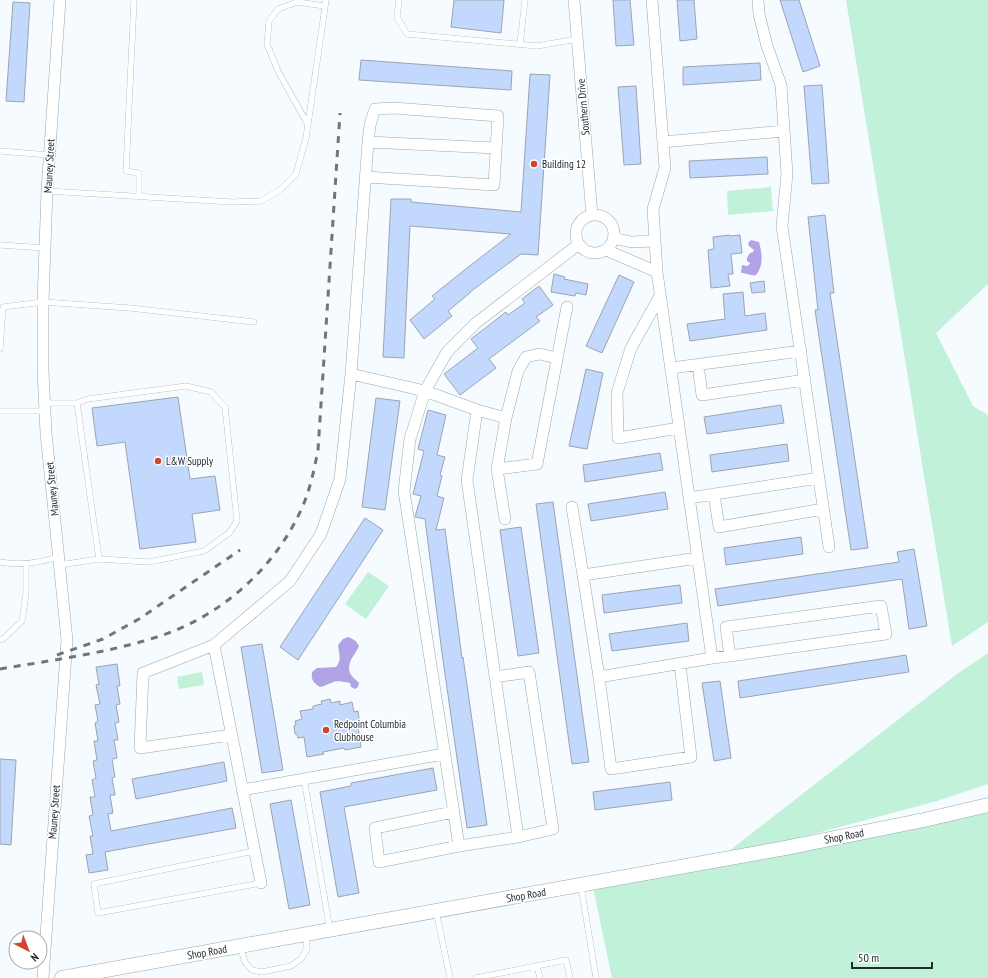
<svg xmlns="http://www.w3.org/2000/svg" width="988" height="978" font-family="'PT Sans Narrow',sans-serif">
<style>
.green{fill:#c1f1d8}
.water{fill:#b1a3e5}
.building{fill:#c2d8fd;stroke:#9da4b0}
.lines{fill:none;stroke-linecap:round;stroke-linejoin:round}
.service-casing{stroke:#99a8af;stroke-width:6}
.minor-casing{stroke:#99a8af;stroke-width:12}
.tertiary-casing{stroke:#99a8af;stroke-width:15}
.service{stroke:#fff;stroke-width:5.5}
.minor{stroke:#fff;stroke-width:11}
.tertiary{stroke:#fff;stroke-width:14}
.rail{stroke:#707578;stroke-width:3;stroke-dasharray:7 7;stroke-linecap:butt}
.poi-dot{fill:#d1452c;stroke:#fff;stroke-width:1.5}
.labels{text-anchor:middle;stroke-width:3;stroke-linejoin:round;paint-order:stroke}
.street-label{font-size:11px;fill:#24292c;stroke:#fff}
.poi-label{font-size:11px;fill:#24292c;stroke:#fff;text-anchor:start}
</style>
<rect width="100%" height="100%" fill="#f5fbfe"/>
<path class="green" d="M846 0H988V284L936 333 973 406 988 415V622L952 646Z
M771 187 773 211 728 215 727 191Z
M368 572 389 586 366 619 345 604Z
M988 653V784L937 801 724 858 988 805V978H612L592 883 716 861 957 674Z
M202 672 204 685 179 689 177 677Z"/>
<path class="water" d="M751 240 759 242C762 253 764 265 756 275 749 276 747 273 741 273L742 265 747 266 750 264V263L747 261V258L750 253 753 252 754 250 749 246 748 243Z
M348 637C353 639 356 640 359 646 355 655 346 663 350 673 352 677 356 680 359 683L358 687 355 689 351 687 350 683C332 679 336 682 320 687 313 682 311 680 312 672L317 668 336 667C342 660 339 654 338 645L343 639Z"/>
<path class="building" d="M454 0H504L501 33 451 27Z
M613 0H630L634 45 616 46Z
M677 0H694L697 39 680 41Z
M780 0H799L820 66 803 72Z
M13 2 30 3 24 102 6 101Z
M361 60 512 71 511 90 359 80Z
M760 63 761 80 683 85V67Z
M530 74 550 75 538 255 521 254 470 292H471L448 311 452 316 424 339 410 320 435 299 432 296 462 272 511 234 410 226 404 358 383 357 391 199H411V202L521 212Z
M822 85 829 183 812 184 804 86Z
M636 86 641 164 624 165 618 87Z
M767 157 768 174 690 178 689 161Z
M825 215 834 293H830L868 548 851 550 815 310H818L808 217Z
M730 235V236L740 235 742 253 731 254 733 274H728L730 286 711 288 708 250 714 249 713 237Z
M554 274 565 277 564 279 588 284 586 295 576 293 575 296 551 292Z
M619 275 634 282 602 353 586 346Z
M764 281 765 292 752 293 750 283Z
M539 286 553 305 536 317 540 321 489 359 496 368 460 395 444 374 478 348 471 339 506 312 508 315 525 303 522 299Z
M743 292 745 316 765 313 767 330 690 341 687 324 725 319 723 294Z
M586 369 603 373 587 449 569 446Z
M178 397 190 479 215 476 220 510 192 514 196 542 140 549 125 442 97 446 92 408Z
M376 398 400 401 385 510 362 507Z
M781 405 784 423 707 434 704 417Z
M428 410 446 415 437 455 445 457 440 475 442 476 437 496 444 498 436 530 445 529 462 658 463 657 487 825 467 828 442 653 425 519 415 517 421 496 413 494 424 451 418 449Z
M787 444 789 461 712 472 710 455Z
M660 453 663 470 585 482 583 465Z
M665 492 668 509 591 521 588 504Z
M553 502 589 762 572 764 536 504Z
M365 518 383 530 298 660 280 647Z
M521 527 539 653 518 656 500 530Z
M801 537 803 554 726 565 724 548Z
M914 549 927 626 909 629 902 579 718 606 715 589 899 562 897 552Z
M680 585 682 603 604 613 602 595Z
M687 623 689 641 612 651 609 634Z
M262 644 283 770 262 773 241 647Z
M906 655 909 672 740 698 738 681Z
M117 664 120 686H117L120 704 116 705 119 722 115 723 118 740H114L117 758 112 759 115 777 112 778 115 795H110L113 813 108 814 111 831 232 808 236 828 105 852 108 870 89 873 86 855 93 854 90 836H93L89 816 93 815 90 797H95L92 780 96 778 93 761 97 760 94 741H98L95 723 98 721 95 705 100 704 96 685 99 684 96 667Z
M720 681 731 758 714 761 702 683Z
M330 699 331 703 340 701V705L352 702 354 712 358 711 360 726 358 727 361 747 345 750 344 748 323 752 324 754 307 757 304 737 298 738 297 734H295L294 726 296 725 295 721 302 719 300 711 313 709V706L322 704 321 701Z
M0 759 16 760 11 845 0 844Z
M224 762 227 781 136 799 132 779Z
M433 768 437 790 344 807 359 893 338 897 320 792 351 786V783Z
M670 782 672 800 595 810 593 792Z
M291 800 310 905 289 909 270 804Z"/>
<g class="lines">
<g class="service-casing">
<path id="service" d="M134 0 126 171 139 173V196
M399 0 397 17 407 34 537 46 577 39
M520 44 525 0
M308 125 278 71 267 44 269 21 278 9 297 2 325 6
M0 151 49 155
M47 191 232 202 261 201 280 190 296 174 306 138 326 0
M0 245 45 248
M0 349 3 307 43 302 130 308 254 322
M45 403H77L88 399 186 386 211 392 225 407 237 521 229 533 204 551 149 562 99 559 59 565
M77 403 99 559
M0 411H45
M0 562C21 566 39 563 58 557
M0 640 3 639 22 621 26 594V564
M304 779 330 930
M254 851 94 884 98 913 261 883
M581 886 596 978
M436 911 450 978
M240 946 245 962 252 970 262 972 291 966 301 959 307 949 306 934
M537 966 540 978
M476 978 566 960 570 978"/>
</g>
<g class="minor-casing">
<path id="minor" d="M574 0 592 215
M652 0 665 168 653 209 657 272 712 658 599 677 583 575 698 558
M758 0 759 14 767 46 781 85 787 174 782 226 829 547
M368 142 496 148
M663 142 784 131
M576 234a19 19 0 1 1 38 0a19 19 0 1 1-38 0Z
M613 238 631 242 655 241
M606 250 657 272
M660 296 631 348 617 393 618 438 679 428
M698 365 702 395 805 380
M671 368 801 351
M351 374 368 142 370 125 375 109 394 108 498 116 494 185 366 177
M477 410 506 418 497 469 505 519
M506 418 518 371 526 357 539 354 557 358
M497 469 537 464 567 307
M714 494 719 527 823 509
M689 498 819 478
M572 507 583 575
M214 645 143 673 140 748 231 735
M712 658 730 656 886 634 881 606 726 627 730 656
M495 677 529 672 553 829 518 837
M599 677 611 769 691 757 680 664
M242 790 444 754
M453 812 375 828 379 862 459 846
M261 883 214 645 290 581 321 534 340 479 351 374 425 391 477 410 467 480 518 837 459 846 404 491 410 439 425 391 447 352 476 323 579 244
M43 978 67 640 46 433 43 371V302L47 191 60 0"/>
</g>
<g class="tertiary-casing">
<path id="tertiary" d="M62 978 780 849 924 820 988 805"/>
</g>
<use href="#service" class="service"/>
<use href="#minor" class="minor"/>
<use href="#tertiary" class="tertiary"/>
<path class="rail" d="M57 655 103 639 139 619 240 550
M0 669C53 660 108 653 160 636 221 616 274 569 301 510 310 491 314 470 318 450L340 113"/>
</g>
<g class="poi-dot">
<circle cx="534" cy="164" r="4"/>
<circle cx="158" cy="461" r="4"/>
<circle cx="326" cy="730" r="4"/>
</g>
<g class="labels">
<g class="street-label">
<text transform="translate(583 107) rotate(-95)" y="4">Southern Drive</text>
<text transform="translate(49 166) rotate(-87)" y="4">Mauney Street</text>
<text transform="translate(52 489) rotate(-96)" y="4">Mauney Street</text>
<text transform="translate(54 812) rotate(-86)" y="4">Mauney Street</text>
<text transform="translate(844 836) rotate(-11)" y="4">Shop Road</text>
<text transform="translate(526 895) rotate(-10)" y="4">Shop Road</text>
<text transform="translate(207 952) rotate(-10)" y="4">Shop Road</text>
</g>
<g class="poi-label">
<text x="542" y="168">Building 12</text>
<text x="166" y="465">L&amp;W Supply</text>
<text x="334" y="728">Redpoint Columbia<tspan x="334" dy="13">Clubhouse</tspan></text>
</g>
</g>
<g transform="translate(28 950) rotate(138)"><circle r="19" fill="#ffffff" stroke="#a7a9ab"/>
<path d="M0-3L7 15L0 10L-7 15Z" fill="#d1452c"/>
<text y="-6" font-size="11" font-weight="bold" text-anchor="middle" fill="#24292c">N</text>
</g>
<path d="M852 962v6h80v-6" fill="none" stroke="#24292c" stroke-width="2"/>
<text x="858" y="962" font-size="12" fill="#24292c" stroke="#ffffff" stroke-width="3" paint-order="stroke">50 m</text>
</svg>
